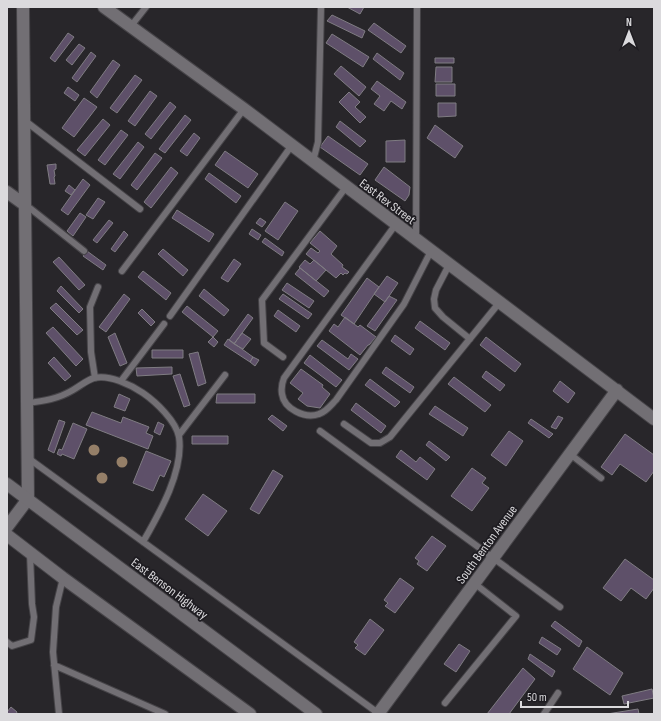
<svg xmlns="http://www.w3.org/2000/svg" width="661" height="721" font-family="'Sofia Sans Condensed',sans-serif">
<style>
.building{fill:#5e5069;stroke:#7f7c82}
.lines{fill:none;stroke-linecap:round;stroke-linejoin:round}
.lane-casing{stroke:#464448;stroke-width:8}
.street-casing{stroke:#464448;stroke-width:14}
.secondary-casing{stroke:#464448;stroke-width:14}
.lane{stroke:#726f74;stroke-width:6}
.street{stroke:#726f74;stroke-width:12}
.secondary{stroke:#726f74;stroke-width:12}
.tree{fill:#957f68}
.labels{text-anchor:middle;stroke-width:3.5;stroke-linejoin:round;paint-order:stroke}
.street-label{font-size:13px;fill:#dbdadd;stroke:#1e1c21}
</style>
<rect width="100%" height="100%" fill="#28262a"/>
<path class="building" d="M347 7H364L360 14Z
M332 15 365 31 362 38 327 21Z
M374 23 406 46 401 53 368 30Z
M68 33 74 37 55 62 50 58Z
M332 34 369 57 363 67 326 43Z
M79 44 85 48 72 65 66 60Z
M91 52 96 56 77 82 72 78Z
M377 53 404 73 400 80 373 59Z
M435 58H454V63H435Z
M113 60 120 65 97 98 90 92Z
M341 66 366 87 359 96 334 74Z
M436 67H452V82H435Z
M135 75 142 80 117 113 110 108Z
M377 81 406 102 402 109 391 101 384 111 374 104 380 96 371 89Z
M436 84H455V96H436Z
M68 87 79 95 75 101 64 93Z
M150 91 157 96 135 126 128 121Z
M349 92 360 102 355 107 366 117 360 123 339 102Z
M84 98 97 107 74 137 62 128Z
M170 102 176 107 151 139 145 134Z
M438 103H456V116L438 117Z
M185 115 191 120 165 153 159 149Z
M103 119 110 125 85 156 77 150Z
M340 121 366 141 360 147 336 127Z
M435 125 463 146 455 158 427 138Z
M121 130 128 135 105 165 98 160Z
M194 133 200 138 187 156 180 151Z
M328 136 368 164 360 175 320 147Z
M405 140V162H386V141Z
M138 142 144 147 120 179 113 174Z
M225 151 258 174 248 188 215 165Z
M155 153 162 158 137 190 131 185Z
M56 164V169L54 170 55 176 54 177 55 184H50L47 165Z
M171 167 178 173 151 208 144 202Z
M384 167 410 187 409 195 405 201 375 180Z
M209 173 241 196 236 203 205 179Z
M83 179 90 185 68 215 61 210Z
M69 185 75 190 71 195 65 191Z
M98 198 105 202 93 219 86 215Z
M285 202 298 211 278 240 265 231Z
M177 210 214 234 209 242 172 218Z
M80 213 86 217 73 236 67 231Z
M260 218 266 222 262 227 256 223Z
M109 220 113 223 97 243 93 240Z
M252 229 261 235 258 240 249 234Z
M124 231 128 235 115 252 111 249Z
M320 231 337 246 331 254 343 265 342 267 349 272 347 274 345 273 343 275 341 273 336 278 306 254 311 248 318 253 320 251 310 243Z
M265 238 284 252 282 256 262 242Z
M163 249 188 270 183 276 158 254Z
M87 251 106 265 103 270 83 256Z
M59 257 85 285 79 290 53 262Z
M234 259 241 264 228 282 221 278Z
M305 260 310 264 314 260 326 270 316 281 299 267Z
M300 268 329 291 324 297 295 274Z
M143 271 171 293 166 300 138 277Z
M387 276 398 283 385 302 374 294Z
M367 278 379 287 354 324 341 315Z
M287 283 314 301 309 308 282 290Z
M61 286 83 309 79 313 57 291Z
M204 289 229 310 224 316 199 296Z
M124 294 130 299 106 332 99 327Z
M283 294 312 314 308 319 279 299Z
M389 296 397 300 375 331 367 326Z
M56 303 83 330 77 335 50 308Z
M187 306 218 331 213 337 182 312Z
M142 309 155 322 151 326 138 313Z
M278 310 300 326 296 332 274 316Z
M248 314 253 318 234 344 229 340Z
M345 317 358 327 360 325 376 337 369 345H368L360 355 329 331 334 324 338 327Z
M420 321 450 343 445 350 415 328Z
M53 327 83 359 76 366 46 333Z
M115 333 127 363 120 366 108 337Z
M242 333 251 339 243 349 234 344Z
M395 335 414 349 410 355 391 341Z
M213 337 218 342 214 347 208 342Z
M486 337 521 364 515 372 480 345Z
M228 339 253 357 250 362 224 345Z
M322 340 348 359 351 354 358 359 349 370 317 346Z
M152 350H183V358H152Z
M198 352 206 383 198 386 189 354Z
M310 355 342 380 336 387 304 363Z
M54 357 71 376 65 381 48 363Z
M253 357 259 360 255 366 250 362Z
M172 367V374L137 376 136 368Z
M386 367 414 387 410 393 382 373Z
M301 369 323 385 322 387 330 394 320 408 307 406 298 399 303 393 290 383Z
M486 371 505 385 500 391 482 377Z
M180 374 190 405 184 407 173 376Z
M454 377 491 405 485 412 448 384Z
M370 379 400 402 395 407 365 385Z
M560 381 575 393 568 403 553 391Z
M119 394 130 399 125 411 114 407Z
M217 394H255V403H216Z
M356 403 386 426 381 433 351 410Z
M435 406 468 428 463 436 429 414Z
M92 412 121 423 123 417 149 427 146 433 153 436 148 449 86 425Z
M272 415 287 426 283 431 268 419Z
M558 416 563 418 556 429 551 427Z
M531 419 553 434 549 438 528 423Z
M59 420 65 422 54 453 48 450Z
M158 422 164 425 160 435 154 432Z
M73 423 87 429 74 459 62 454 61 456 57 454 59 449 62 450Z
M509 431 523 441 506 466 491 455Z
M625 434 654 455V471L646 482 620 464 612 475 601 467Z
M192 436H228V444H192Z
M429 441 450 457 446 461 426 445Z
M401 450 416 462 420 457 435 469 427 480 396 457Z
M146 451 171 461 164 477 160 475 153 491 133 483Z
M472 468 486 478 482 483 489 488 472 511 451 496Z
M273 470 283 476 259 514 250 509Z
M203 494 227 511 208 536 185 519Z
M432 536 446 546 427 571 417 564 419 561 415 558Z
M625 559 654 580V588L646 599 631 588 621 601 603 588Z
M400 578 414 588 395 613 385 606 388 603 384 600Z
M370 619 384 630 365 655 355 648 358 645 354 642Z
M555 621 582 641 579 647 551 626Z
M542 637 561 649 557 655 539 643Z
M459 644 470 651 456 672 444 664Z
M587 647 623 673 610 695 573 669Z
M530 654 555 671 552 677 528 659Z
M523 668 535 679 509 714H487Z
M652 689 654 698 624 704 622 696Z
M11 707 17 712 16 714H7V712Z
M638 709 639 714H607Z"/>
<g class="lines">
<g class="lane-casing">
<path id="lane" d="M131 26 146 7
M24 120 140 209
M313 161 318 142 321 7
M26 205 84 251
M396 224 284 378C282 383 281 388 282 394 284 409 305 419 319 414 326 412 331 405 336 400L404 304 431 251
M416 239 417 7
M449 265 436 290 434 299 435 308 443 317 470 339
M122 271 244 109
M170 316 292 145
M283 357 264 343 262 300 346 187
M95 378 91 352 90 307 98 287
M121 381 164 324
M27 403C44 401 58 399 73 390 80 386 87 380 94 378 109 374 131 385 143 393 156 402 176 421 179 437 184 471 159 514 143 542
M344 424 371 443H380L390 437 499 303
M320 431 560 607
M179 435 225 375
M570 454 601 478
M28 458 378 713
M7 642 12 646 31 640 34 617 32 604 30 554
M54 665 165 714
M445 703 516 616 474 583
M59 714 53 652 56 607 63 578
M544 714 558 693"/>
</g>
<g class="street-casing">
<path id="street" d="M104 7 244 109 654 419
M7 192 25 205
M7 527 28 499 23 7
M378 714 617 390"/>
</g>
<g class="secondary-casing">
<path id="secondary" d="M7 484 316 714
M7 535 63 578 250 714"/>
</g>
<use href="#lane" class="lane"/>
<use href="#street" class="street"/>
<use href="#secondary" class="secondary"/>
</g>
<g class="tree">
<circle cx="94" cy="450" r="5.5"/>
<circle cx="122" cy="462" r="5.5"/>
<circle cx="102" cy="478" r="5.5"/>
</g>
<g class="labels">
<g class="street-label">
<text transform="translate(388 201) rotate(37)" y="5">East Rex Street</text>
<text transform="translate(486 544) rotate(-54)" y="5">South Benton Avenue</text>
<text transform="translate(170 588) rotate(37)" y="5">East Benson Highway</text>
</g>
</g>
<rect width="661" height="721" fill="none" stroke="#dbdadd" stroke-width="16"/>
<g transform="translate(629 32)" stroke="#1e1c21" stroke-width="3" paint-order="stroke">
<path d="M0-3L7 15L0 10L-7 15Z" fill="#dbdadd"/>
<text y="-6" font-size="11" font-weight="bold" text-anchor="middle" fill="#dbdadd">N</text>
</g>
<path d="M521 701v6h107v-6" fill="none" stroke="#dbdadd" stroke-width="2"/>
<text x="527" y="701" font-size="12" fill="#dbdadd" stroke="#1e1c21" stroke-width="3" paint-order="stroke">50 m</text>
</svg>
